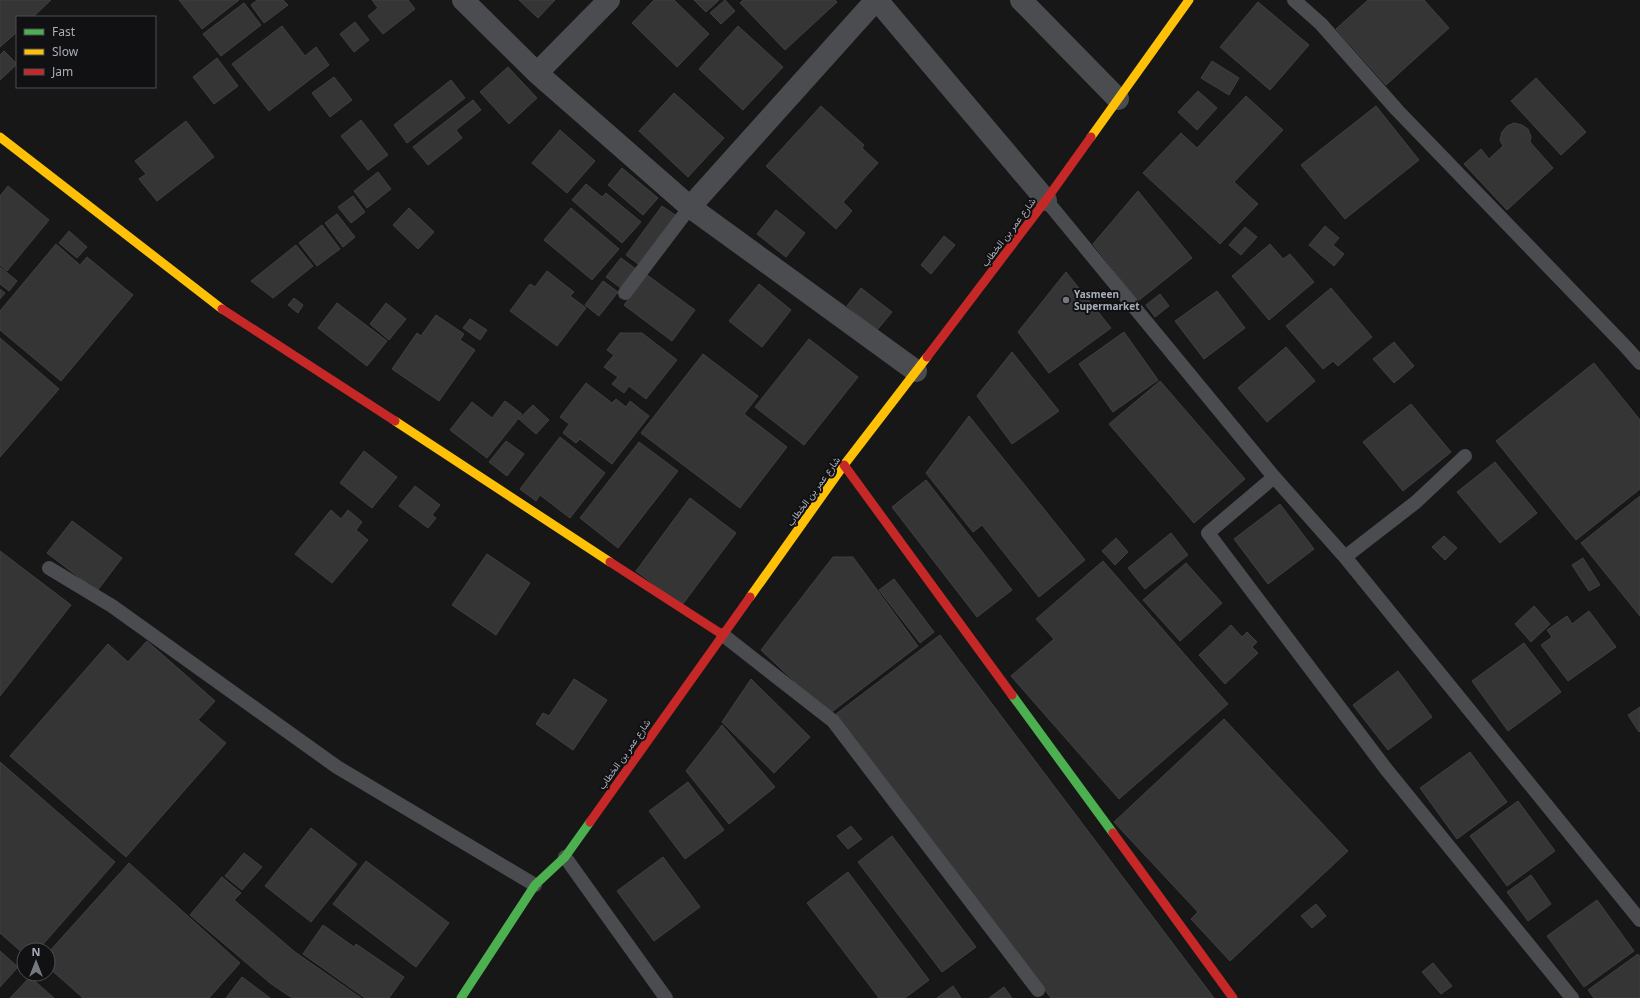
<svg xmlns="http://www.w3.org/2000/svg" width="1640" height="998" font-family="'Noto Sans',Vazirmatn,sans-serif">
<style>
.building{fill:#353536;stroke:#3f4043}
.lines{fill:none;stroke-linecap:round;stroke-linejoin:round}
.lane{stroke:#4b4c50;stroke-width:14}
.street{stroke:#4b4c50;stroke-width:22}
.fast{stroke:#4caf50;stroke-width:9}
.slow{stroke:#ffc107;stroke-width:9}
.jam{stroke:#c62828;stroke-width:9}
.poi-dot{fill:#757880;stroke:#111113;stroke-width:1.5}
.labels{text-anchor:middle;stroke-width:4;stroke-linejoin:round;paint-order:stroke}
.street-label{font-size:10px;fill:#a8adb8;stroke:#111113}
.poi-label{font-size:10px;font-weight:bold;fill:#a8adb8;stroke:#111113;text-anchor:start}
</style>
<rect width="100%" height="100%" fill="#171717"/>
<path class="building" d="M0 0H51L33 17H17V32L0 47Z
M179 0H239L202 29Z
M257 0H283L288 5 264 23 251 5Z
M372 0H408L415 9 383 34 368 16 378 8Z
M519 0H555L538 18Z
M654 0H674L709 34 677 67 632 23Z
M694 0H719L706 12Z
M725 0 735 11 721 24 710 13Z
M743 0H835L837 2 785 50 740 3Z
M1368 0H1424L1449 28 1386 85 1336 29Z
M1258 2 1309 45 1270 90 1220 47Z
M244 3 261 25 221 56 203 34Z
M355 22 369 40 354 52 340 34Z
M282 26 305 56 316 47 329 65 269 111 232 64Z
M738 26 783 67 743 110 699 69Z
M4 51 17 64 0 80V55Z
M217 58 238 86 214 104 193 77Z
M1212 61 1239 78 1229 95 1201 78Z
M508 67 537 98 509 124 480 92Z
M334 77 352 100 330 117 312 93Z
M1536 78 1586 132 1561 155 1511 101Z
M451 80 465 98 407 143 394 125Z
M1198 91 1217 108 1197 130 1178 112Z
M674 93 724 138 688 177 639 131Z
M1246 96 1283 130 1234 182 1258 204 1220 244 1143 173 1181 133 1197 148Z
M473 100 481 110 456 130 462 138 428 165 413 147Z
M821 106 864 145 862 148 878 163 843 202 852 211 836 229 766 166Z
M1376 106 1419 160 1345 219 1301 165Z
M361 120 388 155 368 170 341 136Z
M186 121 214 157 157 201 139 179 146 174 135 161Z
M1514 123 1522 125 1528 129 1531 137 1530 142 1553 168 1507 210 1464 164 1481 149 1489 159 1503 146 1500 140 1502 132 1507 126Z
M560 130 595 161 567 193 532 163Z
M622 168 658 198 643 215 608 185Z
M378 172 391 189 367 208 354 191Z
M586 184 602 197 606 193 641 222 622 243 572 200Z
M8 186 49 220 7 271 0 265V196Z
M1138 191 1192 258 1138 301 1093 244Z
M353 196 365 212 351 223 338 207Z
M662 206 678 217 641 266 626 255Z
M409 208 434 232 418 249 393 225Z
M571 208 619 249 592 280 544 240Z
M776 210 805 233 786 257 757 234Z
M337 214 355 237 343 247 325 223Z
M322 225 340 249 317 266 299 243Z
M1325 226 1339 238 1333 245 1344 254 1334 266 1309 245Z
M1245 227 1257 237 1241 255 1229 245Z
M69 231 87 247 77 258 59 243Z
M944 236 955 245 931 274 921 265Z
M56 244 80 265 87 257 133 295 61 381 0 330V311Z
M1270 244 1283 259 1290 254 1314 282 1269 320 1232 276Z
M296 245 313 266 273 298 251 281Z
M621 258 636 269 621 288 606 277Z
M0 267 17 281 9 291 0 284Z
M547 271 574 292 570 296 586 308 557 346 510 311 530 284 535 287Z
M1066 272 1111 328 1049 373 1018 332Z
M647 275 695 310 672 341 624 305Z
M603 281 618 292 599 316 585 305Z
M759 284 791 310 762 347 729 321Z
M861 288 892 312 877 330 847 306Z
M1331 288 1372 337 1338 366 1333 361 1323 369 1286 326Z
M0 289 5 293 0 299Z
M1217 291 1245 328 1204 359 1175 321Z
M1160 294 1169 306 1155 317 1146 305Z
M294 298 303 305 298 313 288 305Z
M337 303 387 341 367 366 318 328Z
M386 303 406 319 389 340 370 324Z
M436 315 464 334 460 340 475 350 439 401 392 369 417 333 421 336Z
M470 319 487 330 480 340 463 328Z
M1124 332 1158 380 1113 412 1079 364Z
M620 333H642L677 360 646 399 629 386 624 393 612 384 618 377 604 367 614 355 607 350Z
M0 338 59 389 0 457Z
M809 339 858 377 804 445 755 407Z
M1394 342 1414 366 1394 383 1373 359Z
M1286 347 1315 381 1267 422 1238 388Z
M1012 352 1059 411 1012 444 977 396Z
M703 354 758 396 744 414 787 447 740 508 641 433Z
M1594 363 1640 420V489L1576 540 1496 441Z
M1160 381 1245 479 1194 523 1109 424Z
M586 383 612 403 616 399 626 407 630 401 649 416 612 464 580 439 576 443 563 433 569 424 560 417Z
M505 401 522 414 487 458 450 430 472 402 492 418Z
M1411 404 1451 452 1403 491 1363 442Z
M533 405 549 420 536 434 519 419Z
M969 416 1085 560 1039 597 982 525 973 532 926 473Z
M560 437 605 473 570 518 540 495 536 501 520 489Z
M506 441 524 454 507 476 489 462Z
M639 442 678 471 618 548 580 518Z
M364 451 397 477 372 508 340 483Z
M1495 462 1537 513 1500 543 1457 492Z
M926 480 1012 590 977 617 892 507Z
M415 486 440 505 432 515 436 518 428 528 399 506Z
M1640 496V616L1581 543Z
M690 498 736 533 682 605 636 571Z
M1280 504 1314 549 1268 584 1234 539Z
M331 510 341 519 348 510 362 522 356 530 368 540 332 583 295 554Z
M72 521 122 558 97 591 47 553Z
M1171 533 1188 555 1145 589 1128 568Z
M1444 536 1457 548 1445 560 1432 547Z
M1116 538 1128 552 1115 565 1102 551Z
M0 551 71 605 0 696Z
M487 554 530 583 496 635 452 605Z
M833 557H853L918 646 829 714 761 650Z
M1583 558 1600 585 1589 591 1572 565Z
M1103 561 1228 704 1119 799 1011 676 1054 639 1036 619Z
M1186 563 1222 603 1180 641 1143 600Z
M894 579 934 632 920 643 879 590Z
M1534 606 1550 624 1531 642 1515 624Z
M1589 611 1616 647 1568 681 1541 645 1552 637 1547 630 1567 616 1572 624Z
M1231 625 1242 637 1247 632 1257 642 1252 647 1258 653 1225 684 1199 655Z
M940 635 1214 998H1051L836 714Z
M147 641 215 701 198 720 226 743 126 857 10 756 108 644 128 662Z
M1524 643 1561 692 1508 731 1472 681Z
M1398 671 1432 717 1388 750 1353 705Z
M574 679 607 700 573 750 536 724 543 713 549 716Z
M751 679 810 737 774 773 722 722Z
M1640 707V731L1639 732 1628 715Z
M1224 719 1348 851 1230 961 1191 919 1198 912 1114 822Z
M722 725 775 787 729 824 686 771Z
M1470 752 1507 802 1457 839 1420 788Z
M0 762 115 862 38 950H24V954L0 933Z
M688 782 724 830 685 859 649 811Z
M1518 801 1555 851 1507 886 1470 836Z
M851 826 862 839 848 849 837 836Z
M311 828 357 864 311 922 265 886Z
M892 836 976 947 942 972 858 862Z
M244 853 262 867 242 890 225 876Z
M663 857 700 907 654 941 617 891Z
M366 861 449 923 416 967 333 904Z
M129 863 240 963 209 998H83L48 967V953Z
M848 872 929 980 905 998H879L807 903Z
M1531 875 1551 904 1528 921 1507 892Z
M222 877 241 893 234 900 295 952 361 998H292L270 983 190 915Z
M1597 900 1634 951 1584 987 1547 936Z
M1316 904 1326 916 1312 928 1301 916Z
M323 925 354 947 356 944 404 977 389 998H365L303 954Z
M0 951 18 967 0 987Z
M1638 954 1640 957V998H1594L1588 990Z
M1433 963 1452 986 1441 994 1422 972Z
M30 977 54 998H10Z
M242 977 270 998H226Z
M953 986 961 998H937Z
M1004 987 1012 998H989Z"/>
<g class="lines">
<path class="lane" d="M1294 0 1321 24 1397 110 1626 347 1640 363
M1046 200 1274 477 1345 557 1640 920
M625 293 690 207
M1274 477 1208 533 1386 769 1572 998
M1345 557 1416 502 1465 456
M49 568 112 606 337 767 535 885
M723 635 833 721 1038 990
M565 857 666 998"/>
<path class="street" d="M463 0 537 73 690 207 916 371
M877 0 1046 200
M1021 0 1118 99
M537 73 609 0
M690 207 876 0"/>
<path class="fast" d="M1012 695 1113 833
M461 998 535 885 565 857 590 822"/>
<path class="slow" d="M0 137 222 309
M1091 137 1189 0
M395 421 610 562
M750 597 844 465 927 357"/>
<path class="jam" d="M222 309 395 421
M927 357 1046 200 1091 137
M844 465 1012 695
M610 562 723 635
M590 822 750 597
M1113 833 1233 998"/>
</g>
<circle class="poi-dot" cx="1066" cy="300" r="4"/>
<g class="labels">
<g class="street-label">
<text transform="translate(1008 232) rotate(-53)" y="4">شارع عمر بن الخطاب</text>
<text transform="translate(813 491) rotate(-54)" y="4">شارع عمر بن الخطاب</text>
<text transform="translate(624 754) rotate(-55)" y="4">شارع عمر بن الخطاب</text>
</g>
<g class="poi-label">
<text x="1074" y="298">Yasmeen<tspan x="1074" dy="12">Supermarket</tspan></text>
</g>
</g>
<rect x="16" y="16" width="140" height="72" fill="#111113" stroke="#4d4f55"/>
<rect x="24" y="29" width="20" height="6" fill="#4caf50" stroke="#4d4f55"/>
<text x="52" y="36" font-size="12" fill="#a8adb8">Fast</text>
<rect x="24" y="49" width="20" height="6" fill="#ffc107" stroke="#4d4f55"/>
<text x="52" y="56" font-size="12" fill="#a8adb8">Slow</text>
<rect x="24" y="69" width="20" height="6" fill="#c62828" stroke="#4d4f55"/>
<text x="52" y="76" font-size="12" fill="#a8adb8">Jam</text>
<g transform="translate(36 962)"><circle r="19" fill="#111113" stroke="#4d4f55"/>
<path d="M0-3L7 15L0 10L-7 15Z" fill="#757880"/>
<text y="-6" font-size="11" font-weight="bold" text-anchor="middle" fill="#a8adb8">N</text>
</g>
</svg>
